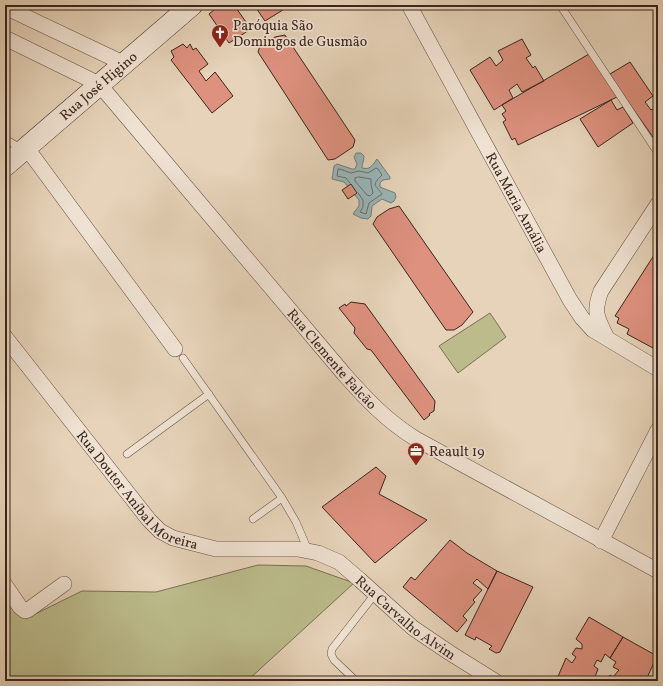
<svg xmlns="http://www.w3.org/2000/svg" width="663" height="686" font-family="Vollkorn,serif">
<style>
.green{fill:#bbbb8b;stroke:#7a7054}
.water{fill:#9ab6b9;stroke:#747c7b}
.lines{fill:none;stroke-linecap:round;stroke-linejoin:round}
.shore{stroke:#6a6e6b;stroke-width:1}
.building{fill:#de917f;stroke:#3a251d}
.lane-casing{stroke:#655044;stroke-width:8}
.street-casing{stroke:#655044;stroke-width:16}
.secondary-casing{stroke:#3a251d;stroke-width:22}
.lane{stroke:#efe2d2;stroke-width:7}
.street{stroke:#efe2d2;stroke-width:15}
.secondary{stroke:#efe2d2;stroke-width:21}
.labels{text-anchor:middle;stroke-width:3.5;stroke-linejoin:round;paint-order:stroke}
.poi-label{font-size:14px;fill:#3a251d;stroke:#efe2d2;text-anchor:start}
.street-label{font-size:14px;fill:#3a251d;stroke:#efe2d2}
</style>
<rect width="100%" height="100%" fill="#e6d3b9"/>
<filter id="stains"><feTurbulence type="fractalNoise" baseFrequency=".005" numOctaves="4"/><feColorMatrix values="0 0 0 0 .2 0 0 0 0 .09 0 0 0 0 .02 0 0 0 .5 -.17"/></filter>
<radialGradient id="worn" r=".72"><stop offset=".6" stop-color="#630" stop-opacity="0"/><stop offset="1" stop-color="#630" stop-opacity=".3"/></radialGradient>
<path class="green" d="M490 313 506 337 458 373 439 346Z
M258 565 306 566 354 583 247 681H5V597L25 619 82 591 156 592Z"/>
<path class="water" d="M356 153H361L364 156C364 161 362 164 362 168 370 170 372 166 377 159L390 177V179L383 180 380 183V187L395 193 396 197 394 201 391 203 382 199 372 206 371 216 368 219 361 218 353 214 359 206V200L344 182 332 179 334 166 337 164 352 169H355L357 164 354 157Z"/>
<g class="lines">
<path class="shore" d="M359 177 371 179V185L373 193 370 196 367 195 355 181V178Z
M350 183 346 178 337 176 338 169H340L351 173 359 171 368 173 376 168 378 169 382 175C371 186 375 184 382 194L369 203 366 214 360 212 363 207V200L358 193"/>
</g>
<path class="building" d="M220 5H234L251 29 229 43 209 14Z
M254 5H284L286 8 265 21Z
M285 35 355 140 353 147 335 159 328 160 258 52 260 46 275 37Z
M522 39 531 55 526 58 533 68 535 66 544 81 522 92 517 84 509 90 513 98 494 110 470 70 490 57 496 66 503 60 498 51Z
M183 44 187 48 190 44 193 50 196 48 208 64 199 71 206 81 215 72 233 96 212 113 171 60 174 57 171 51Z
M589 54 617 97 518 145 515 138 512 140 503 122 506 120 502 114 506 111 502 105Z
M630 62 653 96 645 102 651 110 658 106V144L619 89 610 74Z
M611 100 617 110 623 107 633 123 598 147 580 119Z
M351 184 357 193 348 199 342 190Z
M399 206 473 312 462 325 454 330H446L373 224 377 217 389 209Z
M656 252 658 255V342L653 348 627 334 629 329 617 323 619 318 615 316Z
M351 302 365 304 435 401 434 411 429 414 430 415 424 420 371 350 367 349 354 333 355 328 339 308 345 304 346 306Z
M376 467 386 476 379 494 427 520 375 563 322 507Z
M450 540 467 553 497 571 488 589 477 579 473 583 482 590 473 600 475 602 463 616 467 620 457 632 403 587 411 577 415 580Z
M497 571 533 587 500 652 496 653 489 649 492 646 476 637 475 640 465 635Z
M589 617 623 637 610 658 605 654 601 662 597 660 594 666 598 669 595 677 601 680 556 681 566 658 572 663 576 657 572 654 576 648 582 649V644L576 639Z
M623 637 657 656 646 680 640 676 636 681H607L610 675 613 677 619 670 613 667 616 662 610 658Z"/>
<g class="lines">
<g class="lane-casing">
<path id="lane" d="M560 5 658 153
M5 139 22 149
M183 358 282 498 296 522 308 550
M127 454 209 394
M253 519 282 498
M356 681 334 660 331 654 332 649 375 594"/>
</g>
<g class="street-casing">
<g id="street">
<path id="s1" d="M409 5 570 300 582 318 593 330 658 369"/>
<path d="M5 7 123 63"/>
<path id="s2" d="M5 38 99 84 344 374C367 400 387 421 416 439L658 571"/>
<path d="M26 147 175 349"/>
<path id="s3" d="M5 337 149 520 160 531 173 538 216 549H298L318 553 339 562 360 580 413 628 450 653 495 681"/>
<path d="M607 338C597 318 593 312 601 291L658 204"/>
<path d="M601 541 658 430"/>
<path d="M5 585 20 607 25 611 28 610 64 584"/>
</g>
</g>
<g class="secondary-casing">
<g id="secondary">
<path id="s4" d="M5 166 192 5"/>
</g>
</g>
<use href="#lane" class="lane"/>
<use href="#street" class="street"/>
<use href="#secondary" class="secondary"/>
</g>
<defs>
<g id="church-pin" transform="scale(0.9)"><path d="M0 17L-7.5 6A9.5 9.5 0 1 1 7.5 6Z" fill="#8f2418" stroke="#efe2d2"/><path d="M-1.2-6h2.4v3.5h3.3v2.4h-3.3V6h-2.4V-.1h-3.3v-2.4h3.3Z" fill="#fff"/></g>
<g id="office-pin" transform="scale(0.9)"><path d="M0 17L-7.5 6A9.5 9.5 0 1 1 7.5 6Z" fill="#8f2418" stroke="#efe2d2"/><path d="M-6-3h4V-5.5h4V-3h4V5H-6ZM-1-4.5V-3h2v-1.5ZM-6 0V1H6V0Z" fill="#fff"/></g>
</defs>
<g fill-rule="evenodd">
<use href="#church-pin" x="220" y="33"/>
<use href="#office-pin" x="416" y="451"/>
</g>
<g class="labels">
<g class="poi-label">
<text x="233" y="30">Paróquia São<tspan x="233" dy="16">Domingos de Gusmão</tspan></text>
<text x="429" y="456">Reault 19</text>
</g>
<g class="street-label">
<text dy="5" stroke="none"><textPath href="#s4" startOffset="123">Rua José Higino</textPath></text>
<text dy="5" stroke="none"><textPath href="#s1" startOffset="225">Rua Maria Amália</textPath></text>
<text dy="5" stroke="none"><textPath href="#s2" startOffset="465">Rua Clemente Falcão</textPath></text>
<text dy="5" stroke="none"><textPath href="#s3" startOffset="205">Rua Doutor Aníbal Moreira</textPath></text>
<text dy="5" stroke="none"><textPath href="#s3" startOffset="520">Rua Carvalho Alvim</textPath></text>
</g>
</g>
<rect width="663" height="686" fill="none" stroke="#e6d3b9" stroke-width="20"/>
<rect x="6" y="6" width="651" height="674" fill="none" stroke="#3a251d" stroke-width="2"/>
<rect x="10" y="10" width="643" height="666" fill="none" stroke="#3a251d"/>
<rect width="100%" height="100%" filter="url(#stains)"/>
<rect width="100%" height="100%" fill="url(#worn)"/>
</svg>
